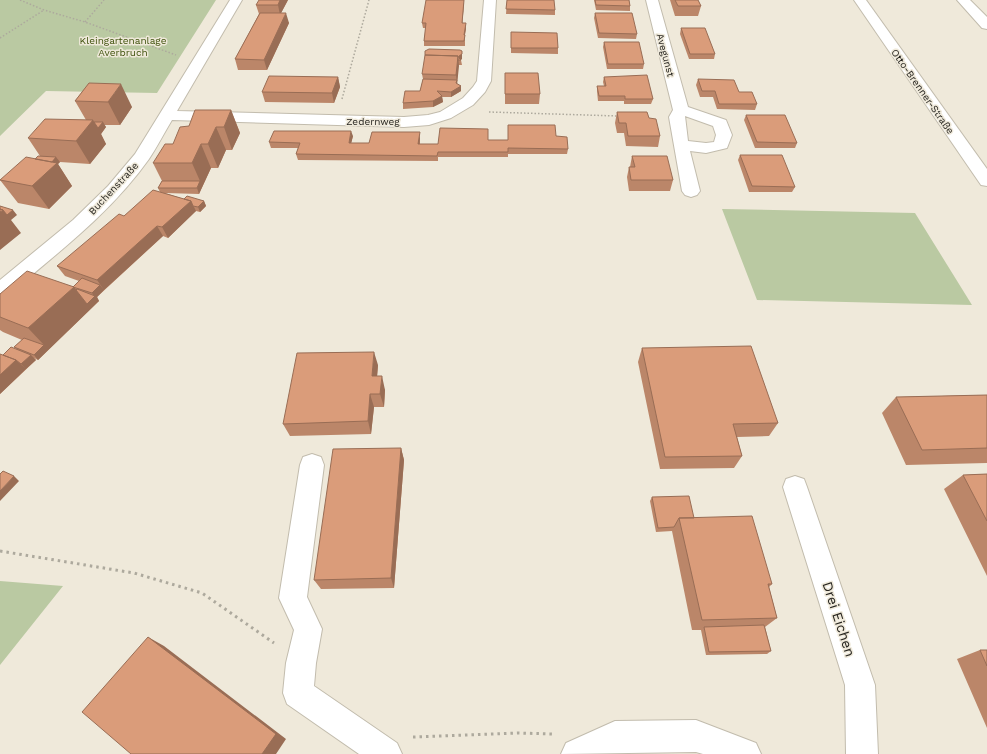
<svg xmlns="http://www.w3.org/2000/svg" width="987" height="754" font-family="'Work Sans',sans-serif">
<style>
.green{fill:#bac9a2}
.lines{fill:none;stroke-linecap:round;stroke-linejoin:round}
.minor-casing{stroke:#c2bcad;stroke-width:2}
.major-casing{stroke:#c2bcad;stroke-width:2}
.path-far1{stroke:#ada99d;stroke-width:1.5;stroke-dasharray:1.5 2;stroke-linecap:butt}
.path{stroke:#ada99d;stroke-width:3;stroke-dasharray:2.5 4;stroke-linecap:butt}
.minor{fill:#fff;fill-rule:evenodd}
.major{fill:#fff;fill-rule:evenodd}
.wall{fill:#bb8669}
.shaded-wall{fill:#996d55}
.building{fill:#da9c7a;stroke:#996d55}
.labels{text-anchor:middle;stroke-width:3;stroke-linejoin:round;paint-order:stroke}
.far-park-label{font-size:10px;fill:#3d500a;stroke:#efe9da}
.far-street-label{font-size:10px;fill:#272520;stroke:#efe9da}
.near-street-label{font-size:14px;fill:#272520;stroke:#efe9da}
</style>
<rect width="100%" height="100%" fill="#efe9da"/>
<path class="green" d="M0 0H216L157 93 46 91 0 136Z
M722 209 915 213 972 305 757 300Z
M0 581 63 586 0 665Z"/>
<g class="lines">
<g class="minor-casing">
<path id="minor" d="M230 0H242L177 111 404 117 428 115 440 112 463 98 473 87 477 81 484 0H496L491 81 485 92 473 105 451 118 429 125 404 127 172 120C164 133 157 147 149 159 111 213 56 254 7 296L0 298V280L73 220 108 186 135 154Z
M646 0H658L688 107 726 120 732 135 727 148 706 153 690 151 700 191 697 195 691 197 685 195 682 191 669 117 673 110ZM685 116 713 126 716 135 714 142 706 143 688 141Z
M957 0H970L987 17V29L982 28Z
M312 454 321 457 324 465 307 597 322 629 316 663 314 686 397 743 402 754H359L287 704 283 693 286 663 294 630 279 598 300 465 303 457Z
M795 476 804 479 807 487 875 685 878 754H846L845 685 783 487 786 479Z
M696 720 756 743 761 754H703L696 752 561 754 566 743 615 721Z"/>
</g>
<g class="major-casing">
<path id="major" d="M854 0H866L987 169V186L981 185Z"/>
</g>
<path class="path-far1" d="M20 0 44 10 85 22 176 55
M85 22 104 0
M0 38 44 10
M342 99 369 0
M489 112 618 116"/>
<path class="path" d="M0 551 134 573 202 593 274 643
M413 737 519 733 552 734"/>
<use href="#minor" class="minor"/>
<use href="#major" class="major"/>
</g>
<path class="wall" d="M288 0 281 13 289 23 267 70H238L235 59 259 14 256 5Z
M507 0 555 10V15L506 14Z
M594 0H629L630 6V11L596 10Z
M670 0H698L701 6 698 16H675Z
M464 3 462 23 466 28 465 35V46H424V41L426 28H423L422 23Z
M595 13 637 34 636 39 598 38 594 18Z
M681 28 715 54 714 59H689L680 34Z
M511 32 558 48V54L511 53Z
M604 42 644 64 643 69H607L603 47Z
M462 56V59L461 60 462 65H458L457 84 461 86V91L451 97H442L443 102 433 107 403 109V103L420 91 423 79 422 74Z
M505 73 540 94 539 104H505Z
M338 77 340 87 334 103 265 102 262 92Z
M604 77 653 99 651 104H624V101H598L597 91V86H604L603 82Z
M698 79 739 92 757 104 755 110 717 109 713 97H700L696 85Z
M89 83 132 107 120 125H104L106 127 101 134 106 144 90 164 60 162 58 164 72 186 49 209 18 203 0 180 40 156 28 138 86 120 75 101Z
M231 110 240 133 232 150H226L218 168H211L199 194 165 193 184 199 204 201 206 206 200 212 196 211 168 238 163 236 97 297 99 301 38 360 34 358 36 360 0 394 3 355 16 349 14 347 22 340 3 332 0 330V294L73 287 79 281 65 276 57 266 124 216 160 192 158 188 162 181 153 163 173 144 189 126Z
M617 112 649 118 660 136 658 147 626 146 624 133H617L615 123Z
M746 115 797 143 795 148H755L744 120Z
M353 136 351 143H369L420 138V144H438L488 140H508L556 136 568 149 567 154H508V157H438V161L298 160 296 154 298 148H271L269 142Z
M740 155 795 187 792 192H749L738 160Z
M632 156 673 180 670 191H629L627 177 629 167H630Z
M642 348 778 423 769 436 737 437 742 456 734 468 660 469 638 362Z
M378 365 377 376 385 390 384 407H374L371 434 290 436 283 424Z
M987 395V463L906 465 882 413 896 397Z
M401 448 404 460 394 588 321 589 314 580Z
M987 474V576L944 489 963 475Z
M652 497 694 518 772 584 769 587 777 618 765 627 771 651 767 654 706 655 701 630H692L672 531 656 532 650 501Z
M980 650H987V728L957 659Z"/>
<path class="shaded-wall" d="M280 0H288L280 15 278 5Z
M464 0V3L462 28V23Z
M286 13 289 23 267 70 264 60Z
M466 23V28L464 40V35Z
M462 51V59L459 60V56Z
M458 56 459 66 457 85 456 75Z
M338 77 340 87 334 103 332 93Z
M457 80V85L461 86V91L451 97V92Z
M121 84 132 107 120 125 108 102Z
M442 96 443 102 433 107V101Z
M231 110 240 133 232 150 224 127Z
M93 120 98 128 103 122 106 127 101 134 106 144 90 164 76 141Z
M216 127 226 150 218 168 208 144Z
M351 131 353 136 350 148 349 143Z
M420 132V138L419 149 418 144Z
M201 144 211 168 199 194 197 188 200 181 192 163Z
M56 157 60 162 58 164 72 186 49 209 32 186 41 173Z
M191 201 196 211 168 238 162 227Z
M204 201 206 206 200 212 198 207Z
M3 210H13L17 215 11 220 21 233 0 250V212Z
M157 226 163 236 104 290 97 280Z
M100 285 104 290 97 297 99 301 38 360 34 355 44 345 28 328 74 287 87 304 94 297 92 293Z
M374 352 378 365 376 390 372 376Z
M31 355 36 360 26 369 21 364Z
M16 360 26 369 0 394V375Z
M382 376 385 390 384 407 380 394Z
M370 394 374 407 371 434 368 421Z
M401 448 404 460 394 588 391 578Z
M14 476 19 481 0 501V491Z
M148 637 164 646 286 739 276 754H262Z"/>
<path class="building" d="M259 0H280L278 5H256Z
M426 0H464L462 23H466L464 35H465L464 41H424L426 23H422Z
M507 0H554L555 10 506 9Z
M595 0H629L630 6 596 5Z
M675 0H698L701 6H678Z
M260 13H286L264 60 235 59Z
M595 13H632L637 34 599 33Z
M681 28H705L715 54H690Z
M511 32 557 33 558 48H511Z
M604 42H639L644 64H608Z
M429 49 460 50 462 51V54L459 56V58L461 60H458V56L425 55V51Z
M425 55 458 56 456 75 422 74Z
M505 73H538L540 94H505Z
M647 75 653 99H625V96H599L597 86H606L604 77Z
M269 76 338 77 332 93 262 92Z
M423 79 457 80 456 83 461 86 451 92 437 91 442 96 433 101 403 103 405 91H420Z
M698 79 734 80 739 92H752L757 104H719L715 91H702Z
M89 83 121 84 108 102 75 101Z
M195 110H231L224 127H216L208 144H201L192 163H153L165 144H173L180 127 189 126Z
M617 112H647L649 118 656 119 660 136H628L626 123H619Z
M746 115H785L797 143 757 142Z
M45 119 93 120 76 141 28 138Z
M94 122H103L98 128Z
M508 125H555L556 136 567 137 568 149 508 148V152H438L437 156 296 154 300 143 269 142 274 131H351L349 143H369L372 132H420L418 144H438L440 128 488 129V140H508Z
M740 155H782L795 187 752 186Z
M38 156 56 157 52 162 35 159Z
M632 156H667L673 180H631L629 167H635Z
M26 157 57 163 32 186 0 180Z
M162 181H200L197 188H158Z
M153 190 191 201 162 227 157 226 97 280 57 266 119 214 124 216Z
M187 196 204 201 198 207 193 206 191 201 184 199Z
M0 206 13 210 7 215 3 210 0 209Z
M0 209 3 210 0 212Z
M27 271 74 287 28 328 0 317V294Z
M82 278 100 285 92 293 73 287Z
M77 289 95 296 87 304 76 290Z
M24 338 44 345 34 355 14 347Z
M751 346 778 423 733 424 742 456 665 457 642 348Z
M11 347 31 355 21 364 16 360 3 355Z
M374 352 372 376H382L380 394H370L368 421 283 424 297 353Z
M0 354 16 360 0 375Z
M987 395V448L922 450 896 397Z
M401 448 391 578 314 580 333 449Z
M3 471 14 476 0 491V474Z
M987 474V521L963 475Z
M689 496 694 518H679L674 527 658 528 652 497Z
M752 516 772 584H768L777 618 702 620 679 518Z
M764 625 771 651 709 652 704 627Z
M148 637 276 734 262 754H131L82 712Z
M980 650H987V666Z"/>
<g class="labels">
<g class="far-park-label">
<text x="123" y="44">Kleingartenanlage<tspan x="123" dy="12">Averbruch</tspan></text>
</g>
<g class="far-street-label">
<text transform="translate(666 55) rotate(75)" y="4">Avegunst</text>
<text transform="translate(923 91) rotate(55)" y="4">Otto-Brenner-Straße</text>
<text x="373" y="125">Zedernweg</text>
<text transform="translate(113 188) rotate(-47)" y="4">Buchenstraße</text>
</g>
<g class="near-street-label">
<text transform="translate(839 619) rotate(72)" y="5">Drei Eichen</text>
</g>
</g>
</svg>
